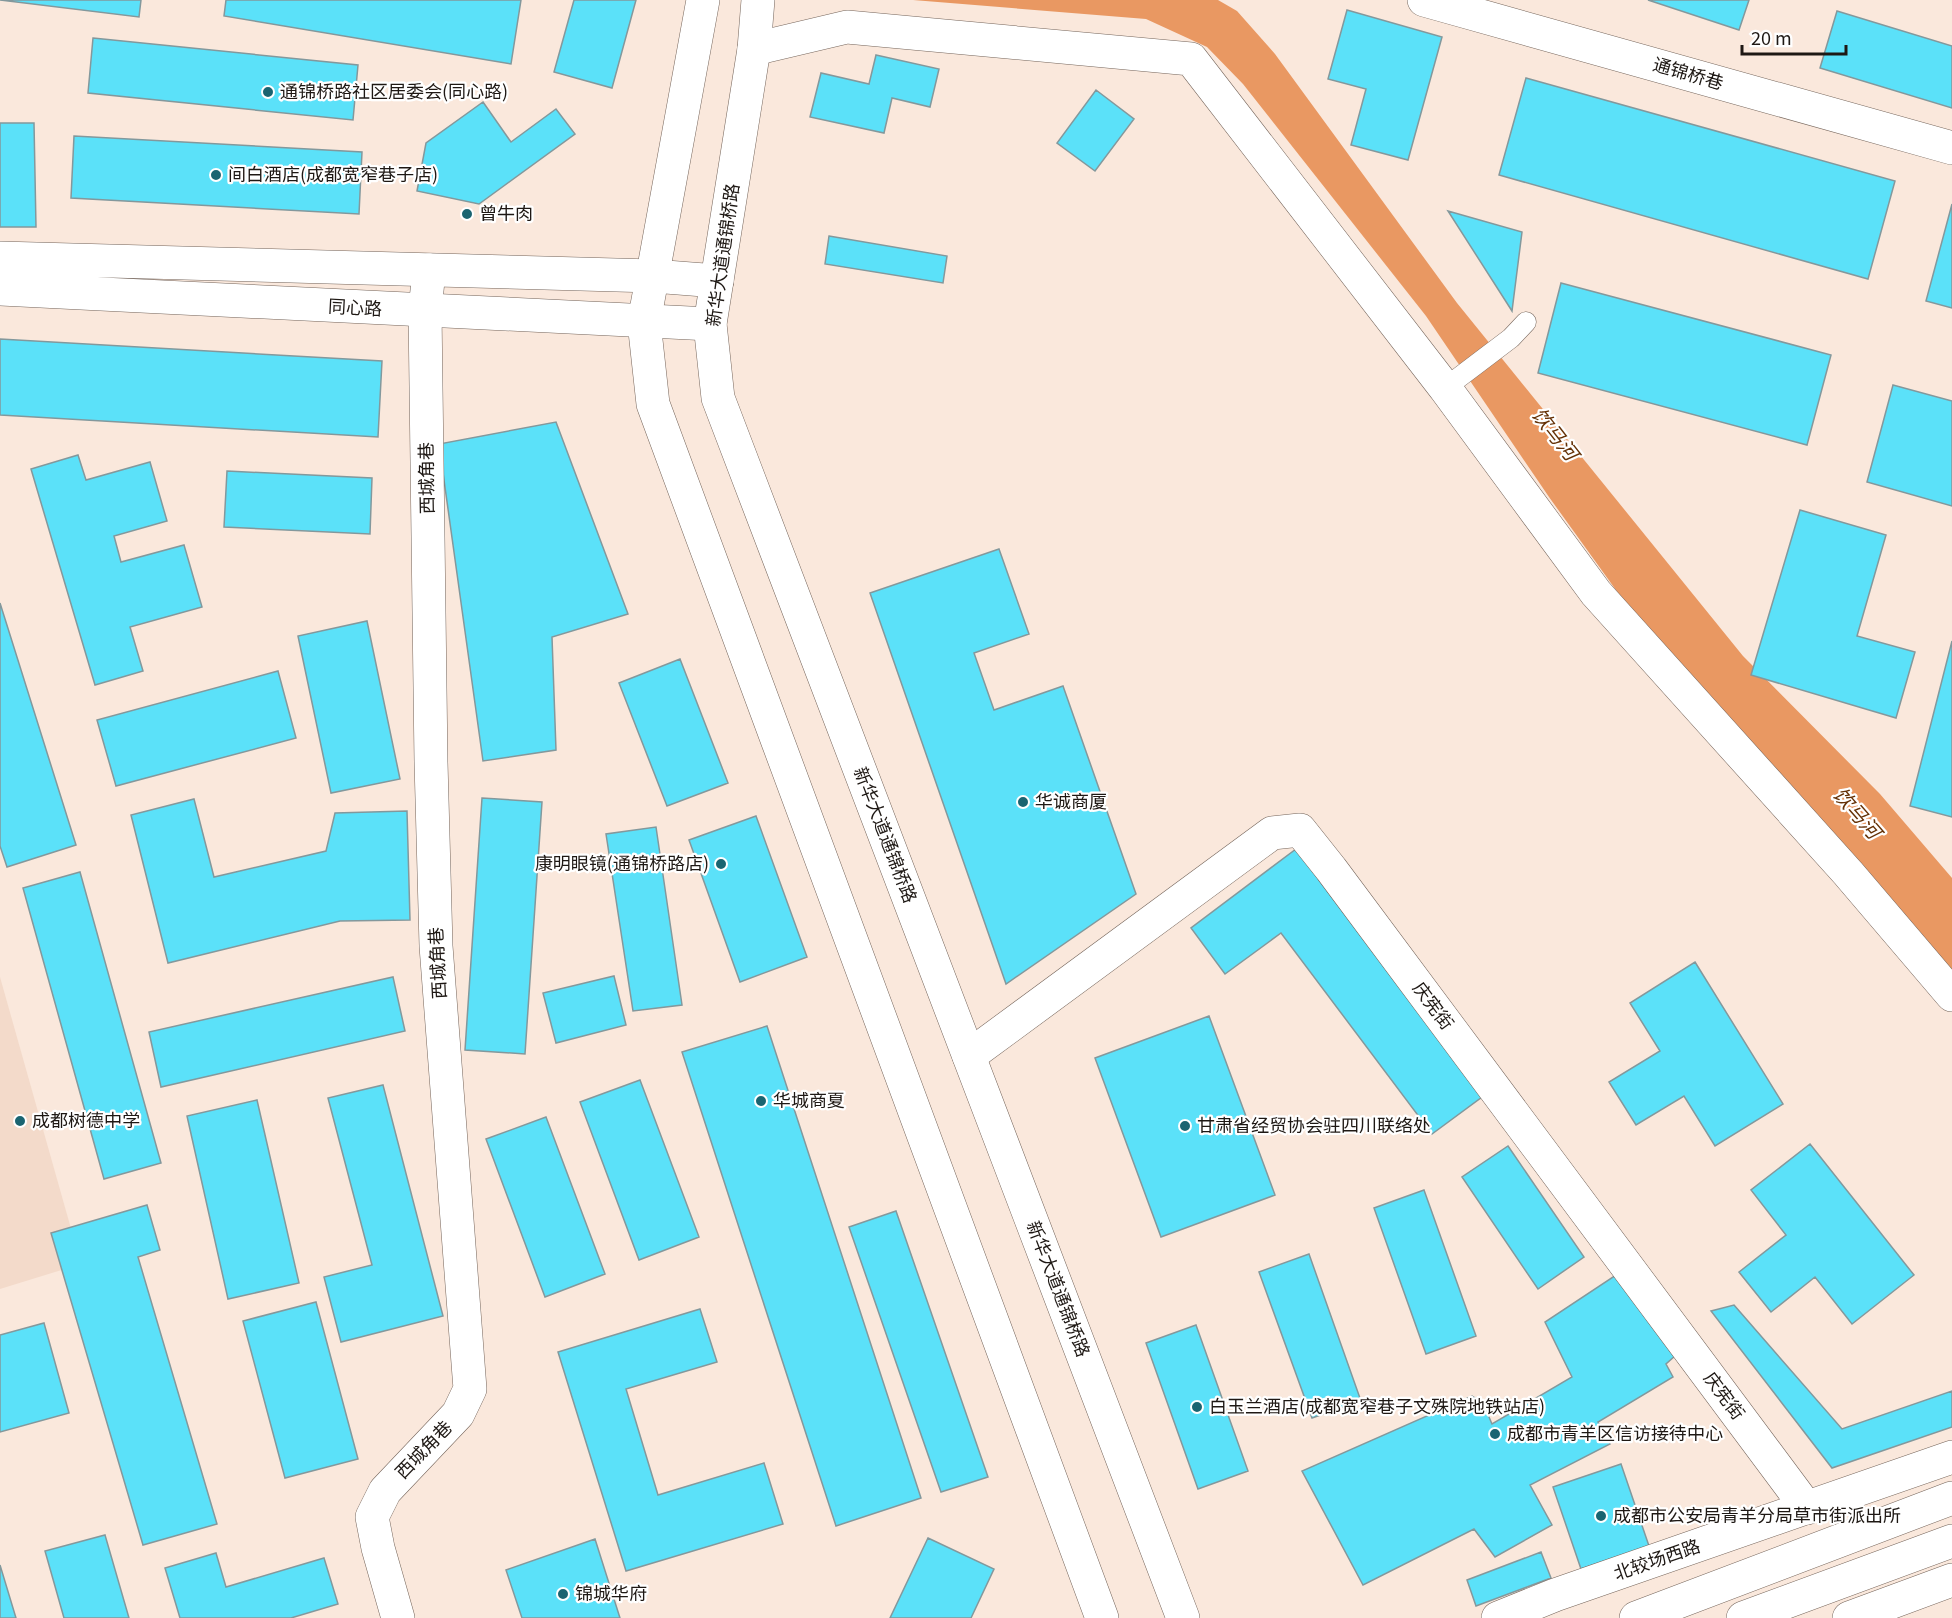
<svg xmlns="http://www.w3.org/2000/svg" width="1952" height="1618" font-family="Georgia,'Noto Sans SC',serif">
<style>
.built{fill:#f3daca}
.water{fill:#e99862}
.building{fill:#5be1f9;stroke:#83989c;stroke-width:1.5}
.lines{fill:none;stroke-linecap:round;stroke-linejoin:round}
.lane-casing{stroke:#75655b;stroke-width:21}
.street-casing{stroke:#75655b;stroke-width:34}
.secondary-casing{stroke:#75655b;stroke-width:34}
.primary-casing{stroke:#75655b;stroke-width:34}
.lane{stroke:#fff;stroke-width:20}
.street{stroke:#fff;stroke-width:33}
.secondary{stroke:#fff;stroke-width:33}
.primary{stroke:#fff;stroke-width:33}
.poi-dot{fill:#1a6471;stroke:#fff;stroke-width:2}
.labels{text-anchor:middle;stroke-width:4.5;stroke-linejoin:round;paint-order:stroke}
.street-label{font-size:18px;fill:#1e1814;stroke:#fff}
.poi-label{font-size:18px;fill:#1e1814;stroke:#fff;text-anchor:start}
.water-label{font-size:20px;font-style:italic;fill:#653106;stroke:#fff}
</style>
<rect width="100%" height="100%" fill="#fae8dc"/>
<path class="built" d="M0 977 81 1264 0 1289Z"/>
<path class="water" d="M913 0H1218L1237 11 1275 54 1457 303 1743 656 1880 794 1952 878V977L1662 654 1549 497 1426 316 1243 84 1207 47 1146 19Z"/>
<path class="building" d="M0 0H141L139 17Z
M226 0H521L511 64 224 16Z
M574 0H636L612 88 554 72Z
M1648 0H1749L1739 30Z
M1347 10 1442 37 1408 160 1351 145 1366 89 1328 79Z
M1837 11 1952 46V108L1820 68Z
M93 38 358 65 353 120 88 93Z
M876 55 939 69 930 107 892 98 884 133 810 117 821 73 869 84Z
M1526 78 1895 181 1868 279 1499 175Z
M1096 90 1134 119 1095 171 1057 143Z
M483 102 511 142 556 109 575 134 479 204 417 191 426 143Z
M0 123H34L36 227H0Z
M74 136 362 152 359 214 71 198Z
M1952 204V308L1926 301Z
M1448 211 1522 232 1512 311Z
M829 236 947 256 943 283 825 264Z
M1561 283 1831 355 1807 445 1538 373Z
M0 339 382 361 378 437 0 415Z
M1893 385 1952 401V506L1867 482Z
M556 422 628 614 552 637 556 750 483 761 439 444Z
M78 455 86 480 150 462 167 521 114 536 121 562 184 545 202 607 130 627 143 671 95 685 31 469Z
M227 471 372 478 370 534 224 527Z
M1800 510 1886 535 1857 636 1915 652 1896 718 1751 675Z
M999 549 1029 634 974 653 994 710 1063 686 1136 894 1006 984 870 593Z
M0 603 76 845 7 867 0 846Z
M367 621 400 779 331 793 298 636Z
M1952 641V817L1910 806Z
M680 659 728 783 667 806 619 683Z
M278 671 296 738 116 786 97 720Z
M482 798 542 802 525 1054 465 1050Z
M194 799 214 877 326 851 335 813 407 811 410 920 340 921 168 963 131 815Z
M756 816 807 957 740 982 689 840Z
M656 827 682 1005 633 1011 606 834Z
M1296 849 1482 1097 1432 1134 1281 933 1225 974 1191 928Z
M80 872 161 1163 104 1179 23 888Z
M1695 962 1783 1104 1715 1146 1684 1096 1636 1125 1609 1082 1660 1051 1630 1003Z
M614 976 626 1025 556 1043 543 993Z
M393 977 405 1031 161 1087 149 1032Z
M1209 1016 1275 1195 1161 1237 1095 1058Z
M767 1026 921 1498 836 1526 682 1052Z
M640 1080 699 1237 639 1260 580 1102Z
M383 1085 443 1316 341 1342 324 1277 372 1265 328 1098Z
M257 1100 299 1283 228 1299 187 1116Z
M546 1117 605 1274 545 1297 486 1139Z
M1810 1144 1914 1275 1852 1324 1815 1277 1771 1312 1739 1272 1786 1235 1751 1190Z
M1508 1146 1584 1257 1538 1289 1462 1177Z
M1424 1190 1476 1336 1426 1354 1374 1208Z
M147 1205 160 1250 138 1257 217 1524 143 1545 51 1233Z
M896 1211 988 1477 941 1492 849 1227Z
M1309 1254 1361 1401 1312 1418 1259 1272Z
M1619 1273 1675 1356 1666 1364 1673 1377 1598 1422 1610 1444 1530 1485 1552 1525 1495 1557 1474 1529 1363 1585 1302 1471 1472 1396 1483 1403 1492 1424 1572 1377 1545 1322Z
M316 1302 358 1459 285 1478 243 1321Z
M1734 1305 1842 1429 1952 1391V1427L1832 1468 1711 1311Z
M700 1309 717 1362 626 1389 658 1495 764 1463 783 1524 626 1571 558 1352Z
M44 1323 69 1413 0 1432V1335Z
M1196 1325 1248 1471 1198 1489 1146 1343Z
M1621 1464 1649 1546 1581 1569 1553 1487Z
M105 1535 129 1618H64L45 1551Z
M928 1538 994 1569 971 1618H890Z
M595 1539 620 1618H522L506 1570Z
M1541 1552 1551 1578 1476 1606 1467 1580Z
M216 1553 226 1587 324 1558 338 1604 291 1618H180L165 1568Z
M0 1565 16 1618H0Z"/>
<g class="lines">
<g class="lane-casing">
<path id="lane" d="M1445 388 1511 338 1526 322"/>
</g>
<g class="street-casing">
<path id="street" d="M1424 0 1952 148
M754 49 847 27 1191 59 1445 388 1596 593 1848 873 1952 995
M969 1056 1272 833 1300 830 1331 869 1807 1508
M398 1618 378 1548 372 1517 385 1491 458 1414 470 1389 436 946 431 762 425 311 429 270"/>
</g>
<g class="secondary-casing">
<path id="secondary" d="M0 258 653 276 717 281
M0 289 710 324"/>
</g>
<g class="primary-casing">
<path id="primary" d="M703 0 644 322 653 404 1102 1618
M758 0 754 49 710 324 718 398 1183 1618
M1498 1618 1555 1595 1952 1457
M1636 1618 1952 1498
M1743 1618 1952 1541
M1849 1618 1952 1580"/>
</g>
<use href="#lane" class="lane"/>
<use href="#street" class="street"/>
<use href="#secondary" class="secondary"/>
<use href="#primary" class="primary"/>
</g>
<g class="poi-dot">
<circle cx="268" cy="92" r="6"/>
<circle cx="216" cy="175" r="6"/>
<circle cx="467" cy="214" r="6"/>
<circle cx="1023" cy="802" r="6"/>
<circle cx="721" cy="864" r="6"/>
<circle cx="761" cy="1101" r="6"/>
<circle cx="20" cy="1121" r="6"/>
<circle cx="1185" cy="1126" r="6"/>
<circle cx="1197" cy="1407" r="6"/>
<circle cx="1495" cy="1434" r="6"/>
<circle cx="1601" cy="1516" r="6"/>
<circle cx="563" cy="1594" r="6"/>
</g>
<g class="labels">
<g class="street-label">
<text transform="translate(1688 74) rotate(16)" y="6">通锦桥巷</text>
<text transform="translate(723 255) rotate(-82)" y="6">新华大道通锦桥路</text>
<text transform="translate(355 308) rotate(3)" y="6">同心路</text>
<text transform="translate(427 478) rotate(-91)" y="6">西城角巷</text>
<text transform="translate(885 835) rotate(69)" y="6">新华大道通锦桥路</text>
<text transform="translate(438 963) rotate(-93)" y="6">西城角巷</text>
<text transform="translate(1433 1006) rotate(53)" y="6">庆宪街</text>
<text transform="translate(1058 1289) rotate(69)" y="6">新华大道通锦桥路</text>
<text transform="translate(1724 1396) rotate(53)" y="6">庆宪街</text>
<text transform="translate(424 1450) rotate(-46)" y="6">西城角巷</text>
<text transform="translate(1657 1560) rotate(-19)" y="6">北较场西路</text>
</g>
<g class="poi-label">
<text x="280" y="98">通锦桥路社区居委会(同心路)</text>
<text x="228" y="181">间白酒店(成都宽窄巷子店)</text>
<text x="479" y="220">曾牛肉</text>
<text x="1035" y="808">华诚商厦</text>
<text x="709" y="870" text-anchor="end">康明眼镜(通锦桥路店)</text>
<text x="773" y="1107">华城商夏</text>
<text x="32" y="1127">成都树德中学</text>
<text x="1197" y="1132">甘肃省经贸协会驻四川联络处</text>
<text x="1209" y="1413">白玉兰酒店(成都宽窄巷子文殊院地铁站店)</text>
<text x="1507" y="1440">成都市青羊区信访接待中心</text>
<text x="1613" y="1522">成都市公安局青羊分局草市街派出所</text>
<text x="575" y="1600">锦城华府</text>
</g>
<g class="water-label">
<text transform="translate(1555 434) rotate(52)" y="7">饮马河</text>
<text transform="translate(1857 813) rotate(49)" y="7">饮马河</text>
</g>
</g>
<path d="M1742 45v9h104v-9" fill="none" stroke="#1e1814" stroke-width="3"/>
<text x="1751" y="45" font-size="18" fill="#1e1814" stroke="#ffffff" stroke-width="4.5" paint-order="stroke">20 m</text>
</svg>
